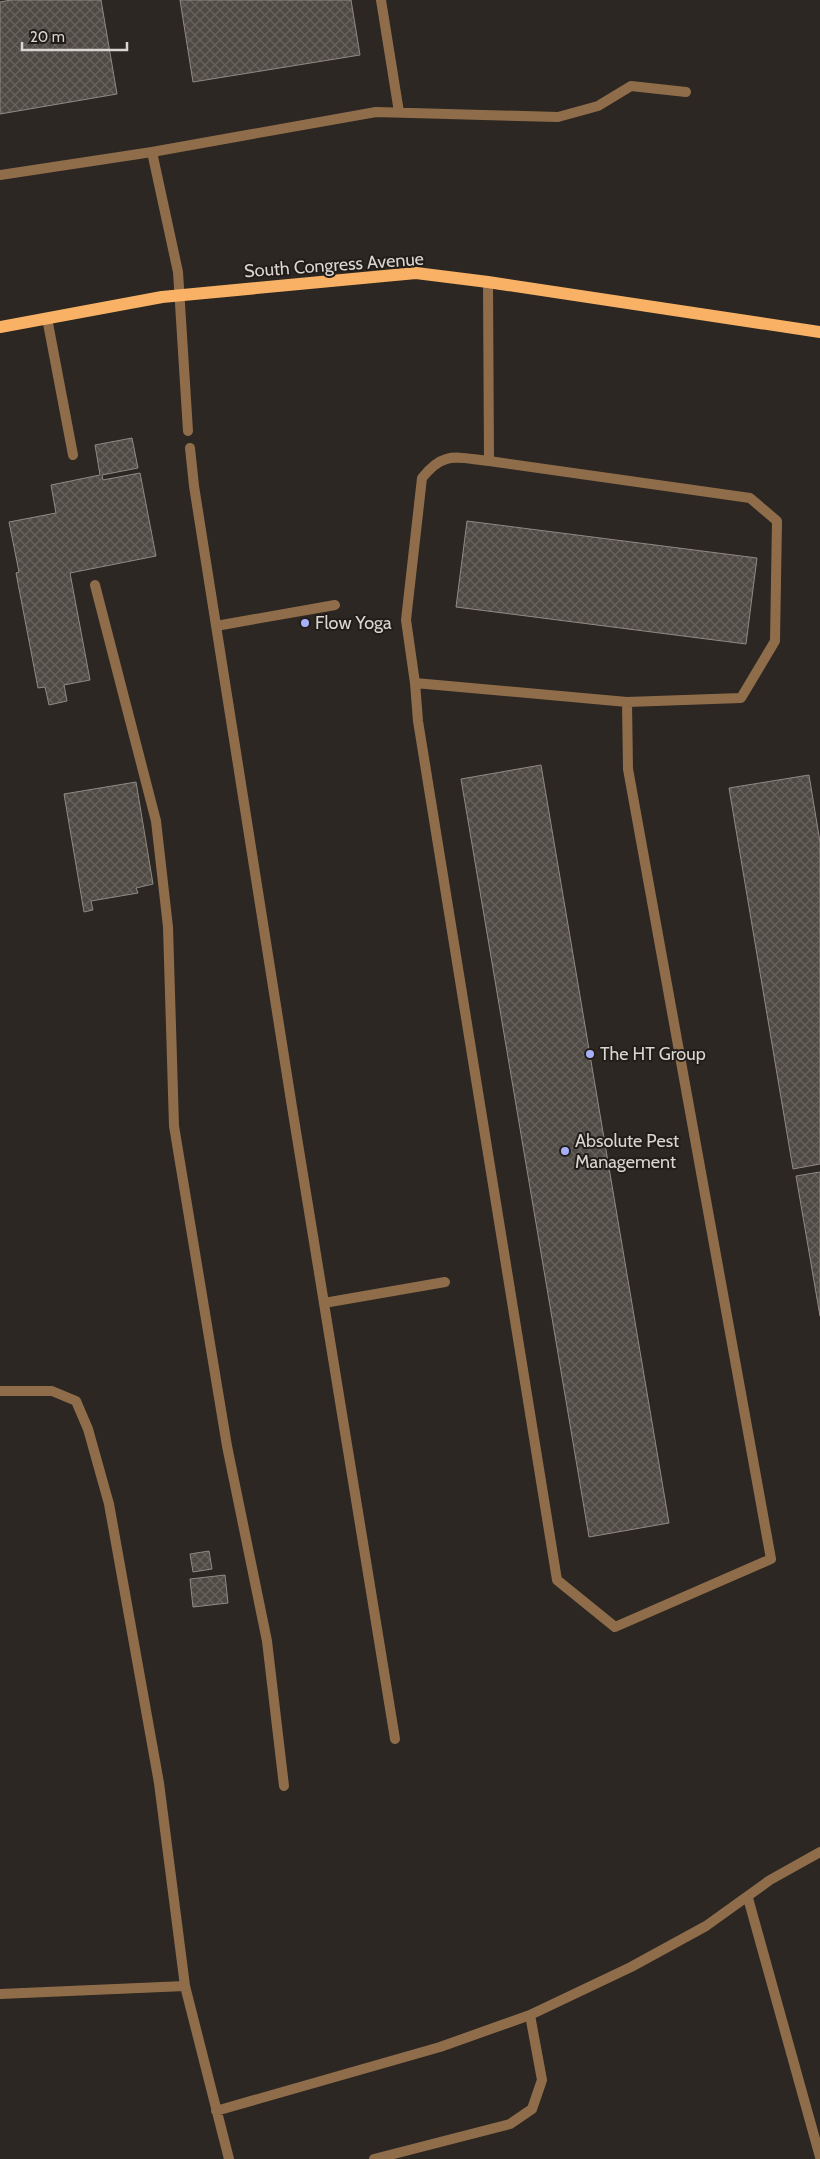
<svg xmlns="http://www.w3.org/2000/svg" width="820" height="2159" font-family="Cabin,sans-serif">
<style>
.building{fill:url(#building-cross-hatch);stroke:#908a84}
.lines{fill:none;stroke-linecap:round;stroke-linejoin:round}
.lane{stroke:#906d4a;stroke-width:10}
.primary{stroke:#f9b265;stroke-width:12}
.poi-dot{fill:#a8b0fc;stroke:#221d18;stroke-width:2}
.labels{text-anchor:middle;stroke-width:4;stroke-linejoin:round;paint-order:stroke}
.street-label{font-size:18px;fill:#d9d6d2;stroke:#221d18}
.poi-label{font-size:18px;fill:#d9d6d2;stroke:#221d18;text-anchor:start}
</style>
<defs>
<pattern id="building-cross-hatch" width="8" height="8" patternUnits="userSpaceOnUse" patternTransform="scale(1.25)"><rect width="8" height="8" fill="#504a44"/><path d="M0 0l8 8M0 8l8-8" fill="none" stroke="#69635e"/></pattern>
</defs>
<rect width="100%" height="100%" fill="#2c2722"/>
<path class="building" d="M11 0H101L117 94 0 114V2Z
M180 0H351L360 55 193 82Z
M132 438 138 468 102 475 103 480 140 473 156 556 70 573 90 680 64 685 67 701 49 705 45 687 38 688 16 573 19 572 9 522 56 513 51 485 100 475 95 445Z
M467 521 757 558 746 644 456 607Z
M541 765 669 1523 589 1537 461 779Z
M809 775 820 842V1164L793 1169 729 788Z
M136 782 153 884 136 888 138 893 91 901 93 910 84 912 64 794Z
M820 1172V1316L796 1176Z
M209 1551 212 1569 193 1572 190 1554Z
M225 1575 228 1603 193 1607 190 1579Z"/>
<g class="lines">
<path class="lane" d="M381 0 399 112
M152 152 178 272 188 431
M0 175 152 152 376 112 558 117 598 106 631 86 686 92
M47 318 73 455
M190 448 194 486 292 1107 395 1739
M489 461 750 498 777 521 775 641 741 698 627 702
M95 585 156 821 168 927 174 1126 227 1446 267 1641 284 1786
M216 626 335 605
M415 683 627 702 628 769 771 1559 615 1627 557 1580 418 721 415 683 406 620 422 478C444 450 457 458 489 461L488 282
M324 1303 445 1282
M0 1391H52L76 1401 88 1429 109 1504 159 1783 185 1986 0 1994
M748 1898 820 2157
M185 1986 229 2159
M216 2111 440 2047 530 2015 631 1967 706 1926 770 1880 820 1852
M374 2159 510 2124 532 2109 542 2080 530 2015"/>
<path class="primary" d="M0 327 162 297 416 273 488 282 820 332"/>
</g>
<g class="poi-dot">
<circle cx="305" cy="623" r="5"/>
<circle cx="590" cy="1054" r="5"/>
<circle cx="565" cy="1151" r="5"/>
</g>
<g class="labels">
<g class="street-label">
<text transform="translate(334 265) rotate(-4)" y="6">South Congress Avenue</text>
</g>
<g class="poi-label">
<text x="315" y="629">Flow Yoga</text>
<text x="600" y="1060">The HT Group</text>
<text x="575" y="1147">Absolute Pest<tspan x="575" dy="21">Management</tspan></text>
</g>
</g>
<path d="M22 42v8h105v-8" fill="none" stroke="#d9d6d2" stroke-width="2.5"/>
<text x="30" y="42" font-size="15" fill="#d9d6d2" stroke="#221d18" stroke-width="4" paint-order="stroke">20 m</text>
</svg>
